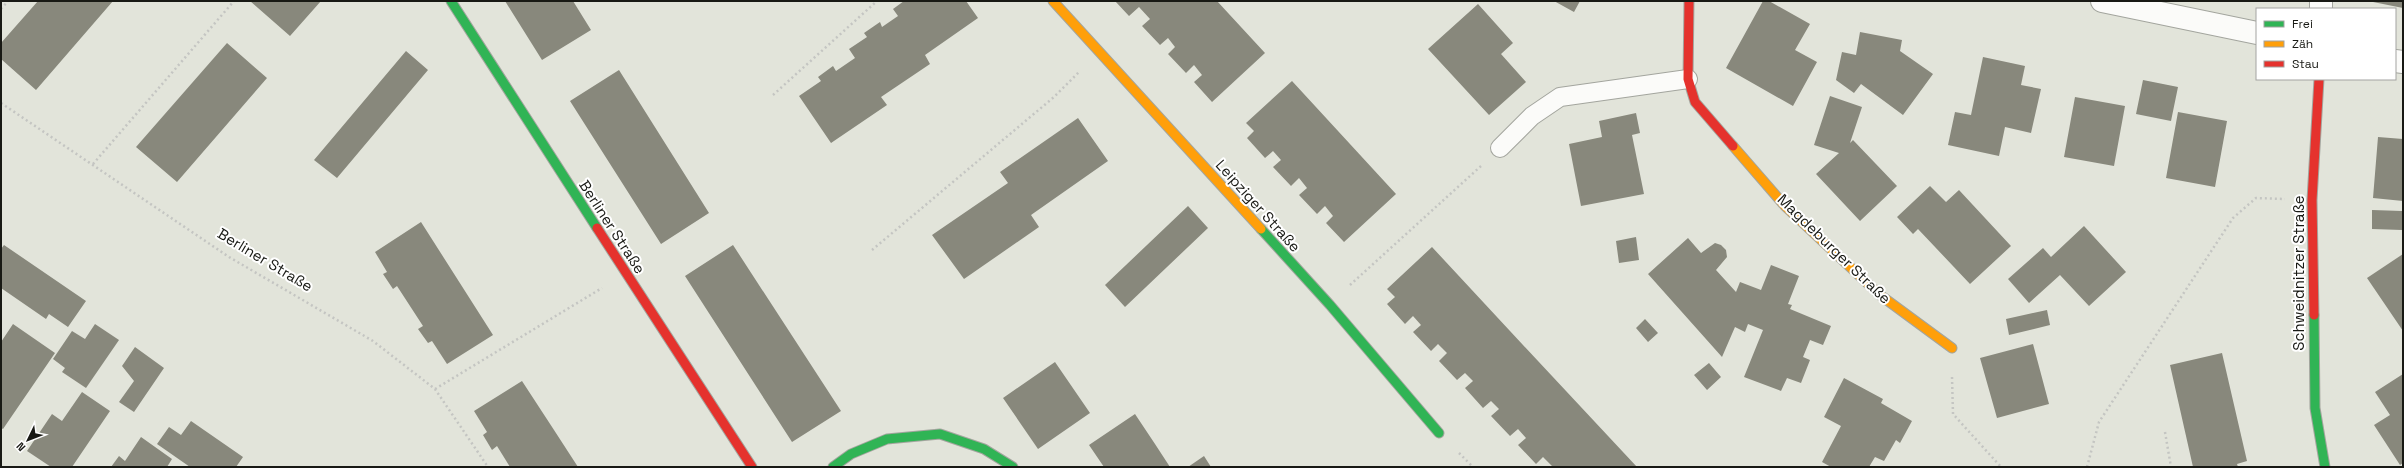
<svg xmlns="http://www.w3.org/2000/svg" width="2404" height="468" font-family="'Space Grotesk',sans-serif">
<style>
.building{fill:#88887c}
.lines{fill:none;stroke-linecap:round;stroke-linejoin:round}
.lane-casing{stroke:#a3a59e;stroke-width:20}
.street-casing{stroke:#a3a59e;stroke-width:24}
.fast-casing{stroke:#a3a59e;stroke-width:11}
.slow-casing{stroke:#a3a59e;stroke-width:11}
.jam-casing{stroke:#a3a59e;stroke-width:11}
.path{stroke:#c4c5c2;stroke-width:2.5;stroke-dasharray:2 3;stroke-linecap:butt}
.lane{stroke:#fbfbf9;stroke-width:18}
.street{stroke:#fbfbf9;stroke-width:22}
.fast{stroke:#30b455;stroke-width:9}
.slow{stroke:#ff9f0a;stroke-width:9}
.jam{stroke:#e5322d;stroke-width:9}
.labels{text-anchor:middle;stroke-width:4;stroke-linejoin:round;paint-order:stroke}
.street-label{font-size:15px;fill:#181914;stroke:#fff}
</style>
<rect width="100%" height="100%" fill="#e2e4da"/>
<path class="building" d="M38 1H113L36 90 1 59V43Z
M250 1H321L290 36Z
M505 1H573L591 30 542 60Z
M904 1H966L978 18 925 55 930 64 881 97 887 105 831 143 799 96 821 81 818 77 833 66 836 71 855 58 849 49 867 37 864 33 880 22 882 27 898 16 893 9Z
M1115 1H1217L1265 53 1212 102 1194 82 1202 75 1194 65 1186 73 1168 54 1175 47 1168 38 1160 45 1142 26 1150 19 1139 7 1129 16Z
M1554 1H1580L1574 12Z
M1763 1H1769L1810 24 1795 50 1817 62 1793 106 1726 68Z
M2373 1H2403V8L2373 2Z
M1478 4 1513 43 1501 54 1526 82 1489 115 1428 49Z
M1860 32 1902 40 1900 51 1933 74 1903 115 1861 84 1854 93 1836 80 1842 52 1856 55Z
M227 43 267 78 177 182 136 147Z
M406 51 428 70 337 178 314 160Z
M1983 57 2025 66 2021 85 2041 89 2031 133 2005 127 1999 156 1948 145 1955 112 1971 115Z
M619 70 709 213 661 244 570 101Z
M2143 80 2178 87 2171 121 2136 114Z
M1292 81 1396 194 1344 242 1326 223 1333 216 1325 206 1317 214 1299 195 1307 188 1299 178 1291 186 1273 167 1281 160 1273 151 1265 158 1247 138 1254 131 1246 123Z
M1830 96 1862 107 1850 143 1853 140 1897 186 1860 221 1816 174 1839 153 1814 145Z
M2075 97 2125 106 2114 166 2064 157Z
M2178 112 2227 121 2215 187 2166 178Z
M1636 113 1640 133 1632 135 1644 194 1581 206 1569 144 1602 137 1599 121Z
M1078 118 1108 161 1031 215 1039 227 964 279 932 235 1008 183 1000 172Z
M2378 137 2403 139V201L2373 198Z
M1930 186 1946 202 1959 190 2011 246 1970 284 1918 229 1913 234 1897 217Z
M1188 206 1208 228 1125 307 1105 285Z
M2372 210 2402 211V230L2372 229Z
M421 222 493 335 447 364 432 341 428 343 418 329 423 326 397 286 393 289 383 274 387 272 375 252Z
M2084 226 2126 272 2089 306 2060 275 2029 303 2008 279 2043 248 2051 257Z
M1636 237 1639 260 1619 263 1616 241Z
M1688 238 1701 253 1715 243 1721 245 1726 250 1727 257 1716 270 1736 292 1740 282 1761 290 1771 265 1799 276 1788 304 1792 305 1790 309 1831 326 1823 345 1810 340 1803 357 1810 360 1801 383 1787 378 1781 391 1744 377 1763 330 1748 324 1745 332 1735 327 1722 357 1648 274Z
M4 245 86 301 68 327 49 314 46 319 1 288V249Z
M733 245 841 411 792 442 685 276Z
M1432 247 1510 331 1637 467H1550L1552 466 1543 457 1536 464 1518 445 1526 438 1518 429 1510 436 1491 416 1499 409 1491 401 1483 408 1465 388 1473 381 1465 373 1457 380 1439 361 1447 353 1438 344 1431 351 1413 332 1421 325 1413 316 1405 324 1387 304 1395 297 1387 289Z
M2403 254V331L2367 278Z
M2047 310 2050 325 2009 335 2006 319Z
M1645 319 1658 333 1648 342 1636 328Z
M13 324 55 353 3 429 1 428V342Z
M95 324 119 340 86 388 62 372 65 368 53 359 72 331 85 339Z
M2033 344 2049 404 1997 418 1980 358Z
M135 347 164 368 134 412 119 402 134 381 122 366Z
M2222 353 2247 461 2237 464 2238 467H2193L2170 365Z
M1055 362 1090 413 1038 449 1003 398Z
M1709 363 1721 377 1707 390 1694 375Z
M2403 374V463L2400 465 2374 425 2390 415 2375 392Z
M1844 378 1883 399 1881 403 1912 421 1900 443 1896 440 1884 461 1875 457 1869 467H1831L1822 462 1841 426 1824 417Z
M522 381 554 430 578 467H510L497 446 492 450 483 435 487 432 474 411Z
M82 392 110 411 72 467H51L27 451 52 414 62 421Z
M1135 414 1155 444 1170 467H1104L1089 445Z
M191 421 243 457 236 467H190L157 444 169 427 181 435Z
M141 437 172 459 167 467H111L119 456 125 461Z
M1204 456 1211 467H1188Z"/>
<g class="lines">
<g class="lane-casing">
<path id="lane" d="M1500 148 1532 116 1560 97 1688 79"/>
</g>
<g class="street-casing">
<path id="street" d="M2102 1 2257 33
M2321 9V1
M2395 61 2403 62"/>
</g>
<g class="fast-casing">
<path id="fast" d="M451 1 597 228
M1261 229 1330 305 1439 433
M2314 315 2315 408 2325 467
M833 467 851 454 887 439 940 434 984 449 1013 467"/>
</g>
<g class="slow-casing">
<path id="slow" d="M1053 1 1261 229
M1733 146 1785 206 1880 295 1952 348"/>
</g>
<g class="jam-casing">
<path id="jam" d="M1689 1 1688 79 1695 102 1733 146
M597 228 752 467
M2314 315 2312 200 2319 79"/>
</g>
<path class="path" d="M1 9 8 1
M773 95 877 1
M1 103 229 257 373 341 435 389 488 467
M93 164 234 1
M872 250 1054 97 1079 72
M1350 285 1481 166
M1952 377 1953 414 2001 467
M435 389 602 288
M2165 432 2171 467
M1459 453 1472 466 1471 467
M2087 467 2099 422 2233 218 2256 198 2285 199"/>
<use href="#lane" class="lane"/>
<use href="#street" class="street"/>
<use href="#fast" class="fast"/>
<use href="#slow" class="slow"/>
<use href="#jam" class="jam"/>
</g>
<g class="labels">
<g class="street-label">
<text transform="translate(1258 206) rotate(48)" y="5">Leipziger Straße</text>
<text transform="translate(612 227) rotate(57)" y="5">Berliner Straße</text>
<text transform="translate(1834 249) rotate(44)" y="5">Magdeburger Straße</text>
<text transform="translate(265 260) rotate(31)" y="5">Berliner Straße</text>
<text transform="translate(2299 273) rotate(-90)" y="5">Schweidnitzer Straße</text>
</g>
</g>
<rect width="2404" height="468" fill="none" stroke="#181914" stroke-width="4"/>
<rect x="2256" y="8" width="140" height="72" fill="#ffffff" stroke="#a3a3a1"/>
<rect x="2264" y="21" width="20" height="6" fill="#30b455" stroke="#a3a3a1"/>
<text x="2292" y="28" font-size="12" fill="#181914">Frei</text>
<rect x="2264" y="41" width="20" height="6" fill="#ff9f0a" stroke="#a3a3a1"/>
<text x="2292" y="48" font-size="12" fill="#181914">Zäh</text>
<rect x="2264" y="61" width="20" height="6" fill="#e5322d" stroke="#a3a3a1"/>
<text x="2292" y="68" font-size="12" fill="#181914">Stau</text>
<g transform="translate(28 440) rotate(227)" stroke="#ffffff" stroke-width="3" paint-order="stroke">
<path d="M0-3L7 15L0 10L-7 15Z" fill="#181914"/>
<text y="-6" font-size="11" font-weight="bold" text-anchor="middle" fill="#181914">N</text>
</g>
</svg>
